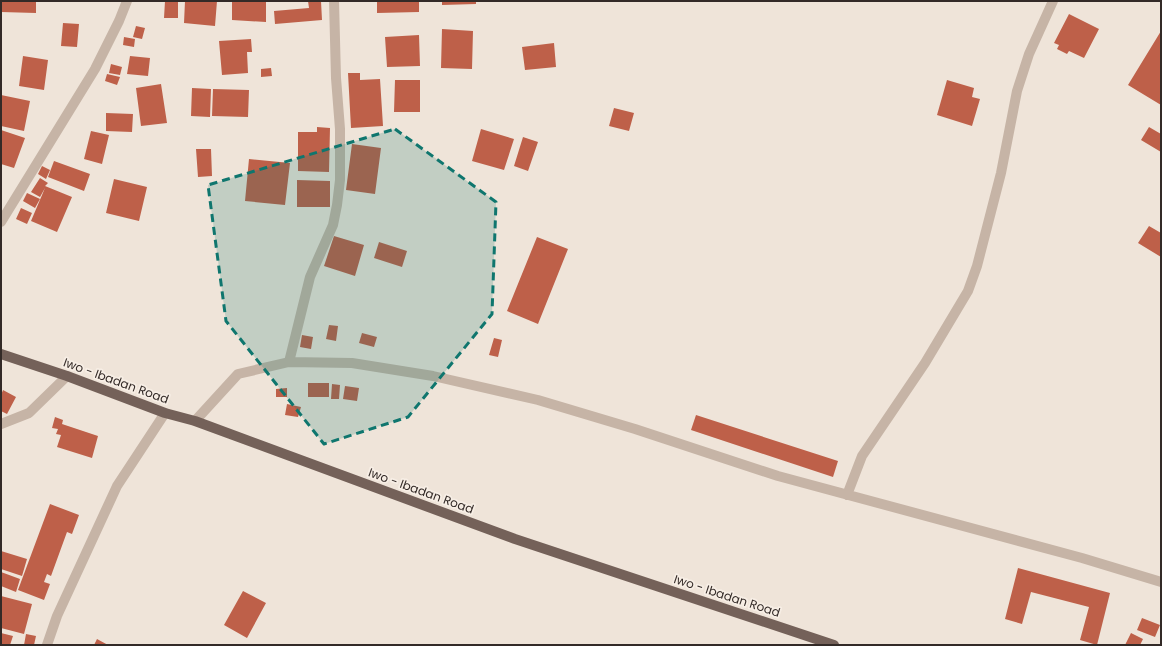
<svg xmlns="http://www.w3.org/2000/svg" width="1162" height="646" font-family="Poppins,sans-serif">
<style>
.building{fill:#be6049}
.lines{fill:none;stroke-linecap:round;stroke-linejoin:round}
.minor{stroke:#c6b4a6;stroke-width:10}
.primary{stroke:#746159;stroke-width:10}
.marked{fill:#0f766e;fill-opacity:0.2;stroke:#0f766e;stroke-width:3;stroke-dasharray:8 5;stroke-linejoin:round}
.labels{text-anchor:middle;stroke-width:3.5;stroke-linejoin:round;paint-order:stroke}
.street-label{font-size:12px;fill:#332a27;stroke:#f7eee5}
</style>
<rect width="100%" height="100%" fill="#efe4d9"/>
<path class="building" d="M1 1 36 2V13L1 12Z
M165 1H178V18H164Z
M185 1H217L215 26 184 23Z
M232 1 266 2V22L232 20Z
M308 1H321L322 20 275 24 274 11 309 8Z
M377 1H419V12L377 13Z
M442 1H476V4L442 5Z
M1069 14 1099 29 1084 58 1069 51 1067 54 1057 49 1059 45 1054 43Z
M63 23 79 24 77 47 61 46Z
M136 26 145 28 142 39 133 37Z
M442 29 473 31 472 69 441 68Z
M1161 31V105L1128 85Z
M419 35 420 66 387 67 385 37Z
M124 37 135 39 134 47 123 45Z
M251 39 252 52H247L248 73 222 75 219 41Z
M554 43 556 67 525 70 522 47Z
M23 56 48 60 44 90 19 86Z
M130 56 150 58 148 76 127 74Z
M111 64 122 67 120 75 109 73Z
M271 68 272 76 261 77V69Z
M348 73H360V80L380 79 383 126 351 128Z
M107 74 120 77 117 85 105 81Z
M395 80H420V112H394Z
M947 80 974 88 972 97 980 99 972 126 937 115Z
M161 84 167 123 141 126 136 88Z
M192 88 211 89 210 117 191 116Z
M213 89 249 90 248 117 212 116Z
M1 95 30 101 24 131 1 126Z
M614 108 634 113 629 131 609 126Z
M106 113 133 114 132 132 106 131Z
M317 127 330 128 329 172 298 171V132H317Z
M1149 127 1161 134V152L1141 140Z
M481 129 514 139 504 170 472 161Z
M1 130 25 138 14 168 1 164Z
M91 131 109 135 102 164 84 159Z
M523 137 538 142 528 171 514 166Z
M352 144 381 148 375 194 346 190Z
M196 149H211L212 176 198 177Z
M249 159 290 163 285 205 245 201Z
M54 161 90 174 84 191 48 177Z
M42 166 50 170 46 179 38 174Z
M40 178 48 183 45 186 72 197 57 232 31 221 45 188 40 197 31 192Z
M114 179 147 187 139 221 106 213Z
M297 180 330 181V207H297Z
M27 193 40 199 35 208 23 201Z
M21 208 32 213 27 224 16 219Z
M1149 226 1161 233V257L1138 243Z
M334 236 364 245 355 276 324 266Z
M537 237 568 249 538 324 507 311Z
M379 242 407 251 402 267 374 258Z
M329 325 338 326 336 341 326 339Z
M362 333 377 337 374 347 359 343Z
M302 335 313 337 311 349 300 347Z
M494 338 502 340 498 357 489 355Z
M308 383H329V397H308Z
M332 384 340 385 339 399H331Z
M345 386 359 388 357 401 343 399Z
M287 388V397H276V389Z
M3 390 16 397 7 414 1 411V395Z
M287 404 301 407 298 417 285 415Z
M696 415 838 461 833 477 691 430Z
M55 417 63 420 62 424 98 436 92 458 57 447 61 435 56 434 58 429 52 428Z
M50 504 79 515 72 534 67 532 51 576 47 574 44 582 50 584 44 600 18 590Z
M1 551 27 559 22 576 1 569Z
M1018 568 1110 593 1097 645 1080 640 1089 607 1031 592 1022 624 1005 619Z
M1 572 20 579 16 592 1 586Z
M243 591 266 603 247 638 224 625Z
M1 596 32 604 24 634 1 628Z
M1142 618 1160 625 1155 637 1137 630Z
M1 633 13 636 10 645H1Z
M1131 633 1143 639 1140 645H1125Z
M26 634 36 636 34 645H24Z
M97 639 108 645H94Z"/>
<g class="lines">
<path class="minor" d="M1 222 95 69 119 21 127 1
M289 362 310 277 333 225 337 205 340 180V129L336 78 334 1
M195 421 238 374 289 362 352 363 433 376 538 400 635 429 778 476 1082 558 1161 582
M1 424 29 413 67 376
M847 495 862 456 925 363 968 291 977 266 1001 173 1017 91 1029 54 1053 1
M47 645 57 616 117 486 165 413"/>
<path class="primary" d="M1 354 67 376 165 413 195 421 515 539 834 645"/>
</g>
<path class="marked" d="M395 129 496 202 492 314 408 417 324 444 226 321 208 185Z"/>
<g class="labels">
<g class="street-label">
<text transform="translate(116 381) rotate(20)" y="4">Iwo - Ibadan Road</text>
<text transform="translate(421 491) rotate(20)" y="4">Iwo - Ibadan Road</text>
<text transform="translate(727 596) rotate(18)" y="4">Iwo - Ibadan Road</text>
</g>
</g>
<rect width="1162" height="646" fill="none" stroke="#332a27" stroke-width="4"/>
</svg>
